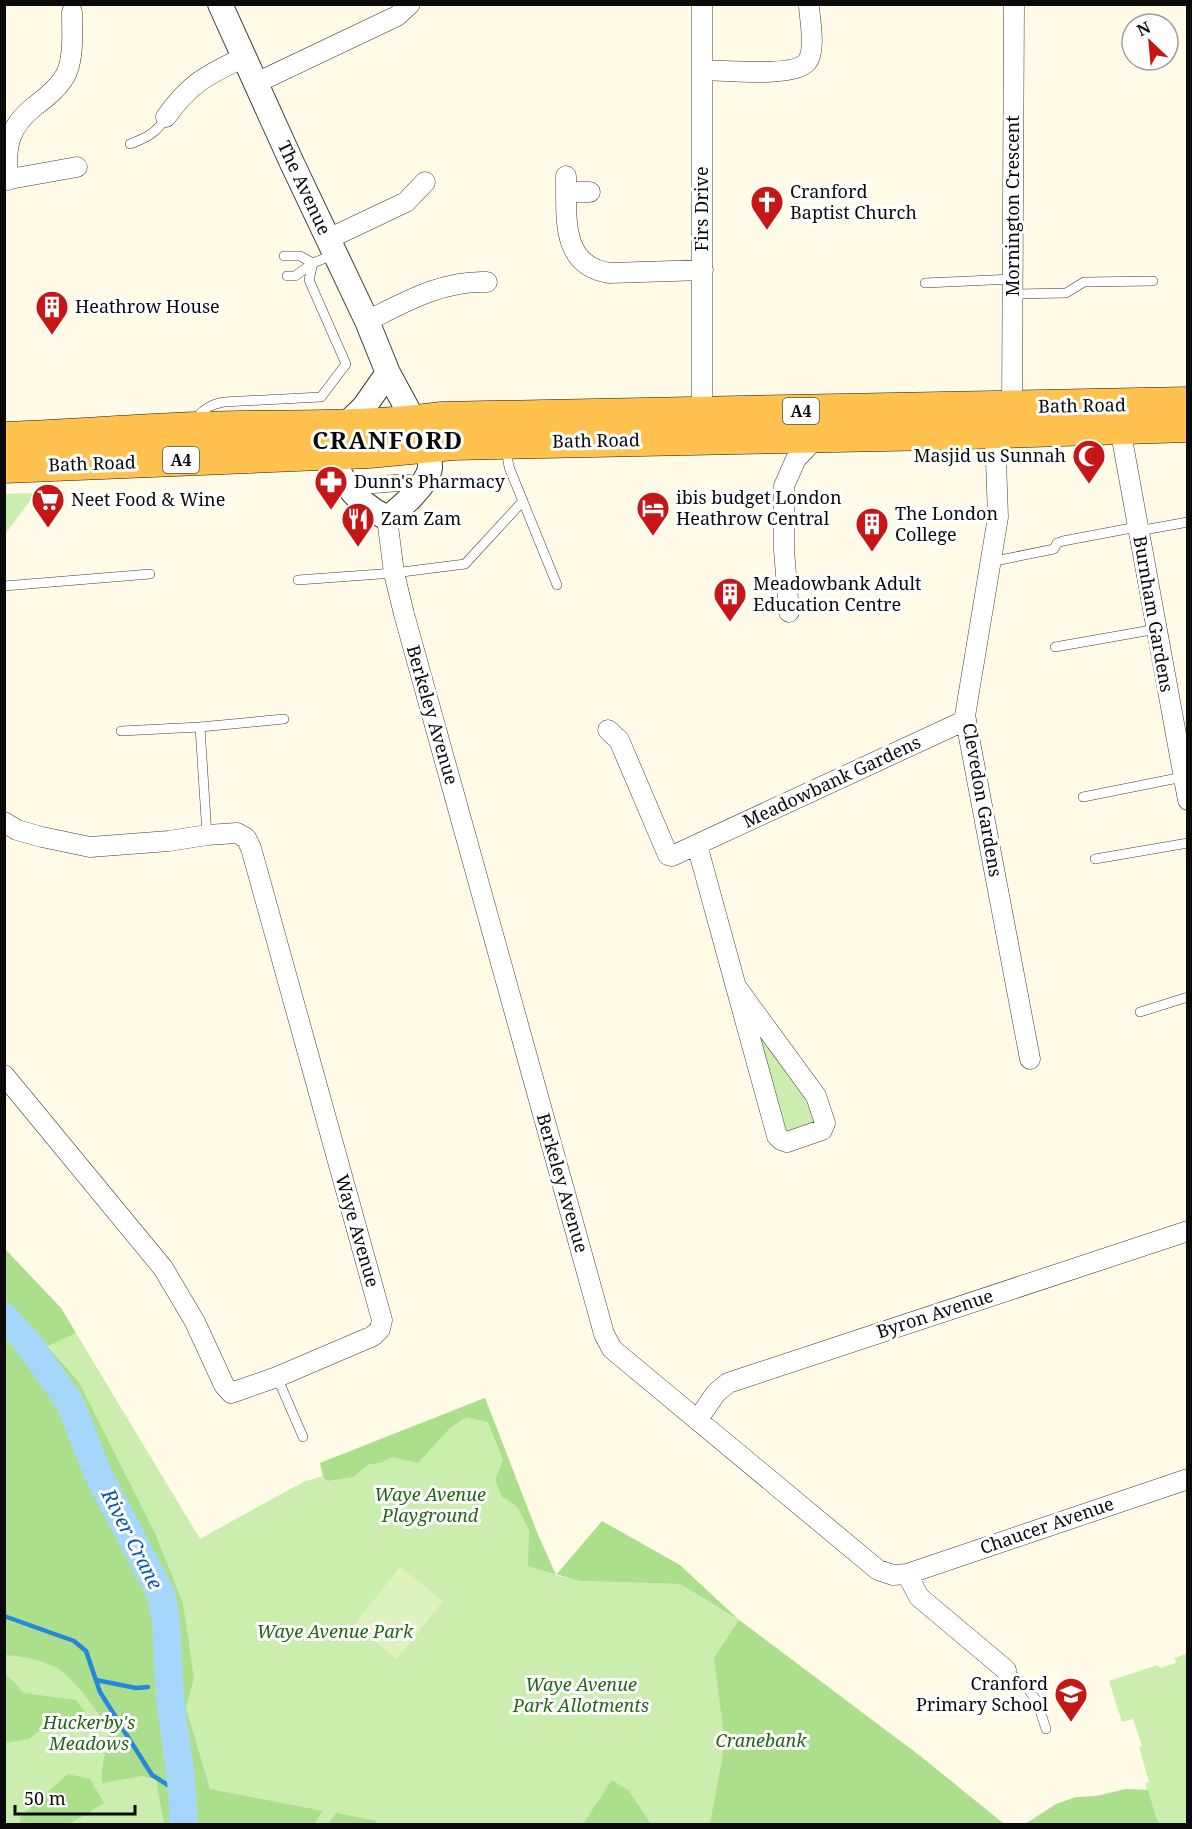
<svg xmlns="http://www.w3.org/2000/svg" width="1192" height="1829" font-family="'Noto Serif',serif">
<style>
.green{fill:#cbedad}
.forest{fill:#acdf8b}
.pitch{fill:#dff3c0}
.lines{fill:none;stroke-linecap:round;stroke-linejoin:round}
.stream{stroke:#2589db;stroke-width:4.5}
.river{stroke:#a5d7fd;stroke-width:28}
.service-casing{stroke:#3d3d3d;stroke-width:10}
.minor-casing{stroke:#3d3d3d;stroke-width:21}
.tertiary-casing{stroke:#3d3d3d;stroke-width:26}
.trunk-casing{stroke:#1b1b1b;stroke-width:33}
.service{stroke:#fff;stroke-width:9}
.minor{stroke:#fff;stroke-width:20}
.tertiary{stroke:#fff;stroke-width:24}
.trunk{stroke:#ffc24e;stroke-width:32}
.labels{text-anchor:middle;stroke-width:6;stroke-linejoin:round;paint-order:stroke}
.shield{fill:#fff;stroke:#545454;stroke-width:1.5}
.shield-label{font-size:16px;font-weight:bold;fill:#0a0a0a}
.street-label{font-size:18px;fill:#0a0a0a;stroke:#fff}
.poi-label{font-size:18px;fill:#0a0a0a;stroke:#fff;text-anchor:start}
.park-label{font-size:18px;font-style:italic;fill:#226715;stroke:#fff}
.water-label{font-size:20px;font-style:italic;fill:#0959a6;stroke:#fff}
.district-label{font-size:24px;font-weight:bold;letter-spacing:1.5px;fill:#0a0a0a;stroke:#fff}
</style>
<rect width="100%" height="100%" fill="#fffbe7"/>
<path class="green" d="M36 493 5 534V494Z
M759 1034 810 1098 817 1122 785 1135 757 1036Z
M76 1333 200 1539 303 1482 323 1476 320 1463 485 1398 538 1535 556 1575 579 1581 680 1584 739 1620 924 1759 1004 1824H5L4 1334 169 1651 210 1789 186 1708 194 1679 155 1533 79 1382 48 1345Z
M1187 1653V1824H1160L1155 1814 1145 1783 1149 1782 1139 1747 1142 1746 1133 1719 1122 1722 1109 1681 1158 1665 1160 1668 1176 1663 1175 1658Z"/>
<path class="forest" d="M5 1249 61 1308 76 1333 48 1346 79 1382 155 1533 183 1603 194 1679 186 1708 210 1789 323 1811 314 1824H164L156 1779 142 1776 102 1783C101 1763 107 1748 109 1728 96 1710 74 1677 55 1667 39 1659 22 1656 5 1655Z
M485 1398 538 1535 556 1575 602 1521 680 1565 739 1620 924 1759 1004 1824H710L725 1743 714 1658 739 1620 680 1584 579 1581 528 1566 529 1530 517 1506 502 1497 495 1480 503 1460 488 1422 466 1417 449 1429 418 1463 392 1457 381 1463 369 1464 353 1477 327 1481 323 1476 320 1463Z
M5 1673 24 1693 76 1700 85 1712 76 1726 45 1727 29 1739 5 1743Z
M68 1774 90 1779 104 1803 70 1824H22L19 1818Z
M612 1780 629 1791 651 1824H583Z
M1126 1789 1148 1790 1155 1814 1160 1824H1025L1056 1804 1076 1797 1096 1796Z
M336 1813 377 1821 375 1824H328Z"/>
<path class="pitch" d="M400 1567 443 1601 397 1659 354 1625Z"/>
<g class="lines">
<path class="stream" d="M4 1616 74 1641 86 1651 100 1692 117 1719
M96 1680 136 1688 148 1687
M158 1685 170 1684
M119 1723 152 1775 182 1794"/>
<path class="river" d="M4 1317 29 1344 70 1403 98 1474 161 1594C169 1628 167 1662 170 1696 174 1738 184 1781 183 1824"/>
<g class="service-casing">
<path id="service" d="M130 144C146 138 157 133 166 117
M284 256H300L313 263
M287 276H295L313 263 333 255
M925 283 1013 279
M1013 294 1066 293 1084 282 1153 281
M197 420V417C205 408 212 404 224 402L321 397 346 364 309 280 313 263
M506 448 509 467 557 585
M354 489 366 481 405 479 421 481
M355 490 406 486 415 484
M1138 531 1188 522
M990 562 1054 549 1057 543 1063 541 1137 527
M298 580 394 573 465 564 523 501
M4 586 150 574
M1055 647 1157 629
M200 727 207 835
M121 731 200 727 284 719
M1083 797 1183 777
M1095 859 1188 843
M1140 1012 1188 997
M277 1377 303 1437
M1006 1670 1024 1684 1037 1701 1046 1729"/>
</g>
<g class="minor-casing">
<path id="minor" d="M702 4V413
M702 70C723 70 794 78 807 62 816 51 810 20 809 7
M256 83 397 16 410 4
M166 117C190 83 207 75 244 57
M566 176C567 214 559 266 610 273L703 270
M4 180 77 167
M8 180C5 147 8 127 35 106 47 97 61 86 67 72 74 54 72 31 72 12
M566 192H590
M328 239 406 202 425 182
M367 321C405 302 443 280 487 282
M1012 408 1014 4
M1120 428 1188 800
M995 432 998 517 965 716 1030 1059
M387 518 394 573 404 614 598 1312 604 1334 612 1349 878 1570 893 1575 907 1574 1188 1479
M789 612 784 550V486L796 459 811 443 821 437
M608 730 619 740 668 855 672 856 966 720
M4 822 17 830 42 837 90 847 169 841 207 835 237 833 246 838 251 848 382 1320 380 1329 373 1336 277 1377 231 1393 224 1385 195 1322 163 1268 4 1075
M697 845 777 1136 781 1140 787 1142 822 1130 825 1123 816 1096 737 988
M698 1419 716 1393 728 1383 1188 1231
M907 1574 919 1597 1006 1670"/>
</g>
<g class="tertiary-casing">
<path id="tertiary" d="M220 4 292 163 367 321 388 373 422 436C425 445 431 459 430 468 427 485 400 509 387 518 359 504 322 469 339 434 345 423 356 416 364 407 372 396 380 384 388 373"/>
</g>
<g class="trunk-casing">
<path id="trunk" d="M4 438C69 436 133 430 197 428 278 425 359 429 440 418L1188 403
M4 467 369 452 453 444 936 434 1188 426"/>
</g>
<use href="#service" class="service"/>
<use href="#minor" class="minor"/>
<use href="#tertiary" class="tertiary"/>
<use href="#trunk" class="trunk"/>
</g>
<defs>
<g id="church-pin" transform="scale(1.725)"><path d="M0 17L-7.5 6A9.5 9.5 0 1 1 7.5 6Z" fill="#c61616" stroke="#fff"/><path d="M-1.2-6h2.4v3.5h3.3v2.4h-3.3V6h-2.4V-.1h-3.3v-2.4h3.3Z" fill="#fff"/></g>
<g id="building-pin" transform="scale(1.725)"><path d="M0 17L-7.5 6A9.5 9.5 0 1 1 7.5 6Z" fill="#c61616" stroke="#fff"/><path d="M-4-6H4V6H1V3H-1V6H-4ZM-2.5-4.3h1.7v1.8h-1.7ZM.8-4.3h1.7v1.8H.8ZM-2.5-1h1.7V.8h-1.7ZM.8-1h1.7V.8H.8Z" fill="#fff"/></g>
<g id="mosque-pin" transform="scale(1.725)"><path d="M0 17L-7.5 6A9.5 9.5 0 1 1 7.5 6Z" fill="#c61616" stroke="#fff"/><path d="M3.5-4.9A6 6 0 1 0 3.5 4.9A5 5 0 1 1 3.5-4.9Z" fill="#fff"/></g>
<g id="pharmacy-pin" transform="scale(1.725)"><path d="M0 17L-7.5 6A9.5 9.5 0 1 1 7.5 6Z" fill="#c61616" stroke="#fff"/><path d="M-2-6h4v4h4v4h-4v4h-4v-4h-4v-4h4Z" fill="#fff"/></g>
<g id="supermarket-pin" transform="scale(1.725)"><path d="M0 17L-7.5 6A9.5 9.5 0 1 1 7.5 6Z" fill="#c61616" stroke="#fff"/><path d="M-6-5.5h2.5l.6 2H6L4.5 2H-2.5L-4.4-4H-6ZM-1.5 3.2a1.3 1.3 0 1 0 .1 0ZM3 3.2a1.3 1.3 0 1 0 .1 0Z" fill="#fff"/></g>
<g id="hotel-pin" transform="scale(1.725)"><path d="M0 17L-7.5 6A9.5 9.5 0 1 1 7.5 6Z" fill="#c61616" stroke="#fff"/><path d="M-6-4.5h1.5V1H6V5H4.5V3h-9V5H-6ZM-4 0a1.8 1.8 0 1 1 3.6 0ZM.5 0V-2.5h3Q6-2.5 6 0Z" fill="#fff"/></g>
<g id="restaurant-pin" transform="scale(1.725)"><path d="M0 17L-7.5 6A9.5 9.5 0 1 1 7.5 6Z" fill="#c61616" stroke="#fff"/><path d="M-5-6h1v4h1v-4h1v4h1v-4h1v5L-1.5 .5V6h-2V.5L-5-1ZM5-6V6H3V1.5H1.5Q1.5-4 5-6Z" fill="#fff"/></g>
<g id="school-pin" transform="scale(1.725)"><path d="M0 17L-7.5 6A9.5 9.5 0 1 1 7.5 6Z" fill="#c61616" stroke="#fff"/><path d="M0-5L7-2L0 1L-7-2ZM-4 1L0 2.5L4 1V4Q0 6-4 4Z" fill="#fff"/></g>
</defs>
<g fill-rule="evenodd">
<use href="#church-pin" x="767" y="202"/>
<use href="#building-pin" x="52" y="307"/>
<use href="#mosque-pin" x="1089" y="456"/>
<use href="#pharmacy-pin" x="331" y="482"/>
<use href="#supermarket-pin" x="48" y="500"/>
<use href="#hotel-pin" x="653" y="508"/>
<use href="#restaurant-pin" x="358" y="519"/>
<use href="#building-pin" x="872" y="524"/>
<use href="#building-pin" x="730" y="594"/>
<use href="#school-pin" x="1071" y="1694"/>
</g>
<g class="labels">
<g class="shield">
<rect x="783" y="398" width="36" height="26" rx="4.5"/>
<rect x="163" y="447" width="36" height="26" rx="4.5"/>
</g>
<g class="shield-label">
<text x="801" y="417">A4</text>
<text x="181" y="466">A4</text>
</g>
<g class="street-label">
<text transform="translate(304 188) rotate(65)" y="6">The Avenue</text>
<text transform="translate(1013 206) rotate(-90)" y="6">Mornington Crescent</text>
<text transform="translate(702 209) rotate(-90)" y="6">Firs Drive</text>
<text transform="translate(1082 406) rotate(-1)" y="6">Bath Road</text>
<text transform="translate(596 441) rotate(-1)" y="6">Bath Road</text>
<text transform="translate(92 464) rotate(-2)" y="6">Bath Road</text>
<text transform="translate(1153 614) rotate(80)" y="6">Burnham Gardens</text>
<text transform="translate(432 715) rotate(74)" y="6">Berkeley Avenue</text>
<text transform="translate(832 782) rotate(-25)" y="6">Meadowbank Gardens</text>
<text transform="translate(982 800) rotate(80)" y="6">Clevedon Gardens</text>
<text transform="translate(562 1183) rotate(74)" y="6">Berkeley Avenue</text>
<text transform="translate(357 1231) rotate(74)" y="6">Waye Avenue</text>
<text transform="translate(935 1314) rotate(-18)" y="6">Byron Avenue</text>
<text transform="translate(1047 1526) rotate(-19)" y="6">Chaucer Avenue</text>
</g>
<g class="poi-label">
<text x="790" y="198">Cranford<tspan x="790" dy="21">Baptist Church</tspan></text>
<text x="75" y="313">Heathrow House</text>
<text x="1066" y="462" text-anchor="end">Masjid us Sunnah</text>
<text x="354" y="488">Dunn's Pharmacy</text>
<text x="676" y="504">ibis budget London<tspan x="676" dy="21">Heathrow Central</tspan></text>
<text x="71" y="506">Neet Food &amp; Wine</text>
<text x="895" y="520">The London<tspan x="895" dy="21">College</tspan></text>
<text x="381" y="525">Zam Zam</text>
<text x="753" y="590">Meadowbank Adult<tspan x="753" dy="21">Education Centre</tspan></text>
<text x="1048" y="1690" text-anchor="end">Cranford<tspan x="1048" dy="21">Primary School</tspan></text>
</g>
<g class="park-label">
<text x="430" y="1501">Waye Avenue<tspan x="430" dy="21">Playground</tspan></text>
<text x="335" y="1638">Waye Avenue Park</text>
<text x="581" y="1691">Waye Avenue<tspan x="581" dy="21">Park Allotments</tspan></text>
<text x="89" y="1729">Huckerby's<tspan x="89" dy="21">Meadows</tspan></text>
<text x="761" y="1747">Cranebank</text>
</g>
<g class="water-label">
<text transform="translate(132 1539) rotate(63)" y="7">River Crane</text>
</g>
<g class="district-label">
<text x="388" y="449">CRANFORD</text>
</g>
</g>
<rect width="1192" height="1829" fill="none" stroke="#0a0a0a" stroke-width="12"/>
<g transform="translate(1150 42) rotate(334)"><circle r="28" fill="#ffffff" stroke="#9d9d9d" stroke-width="1.5"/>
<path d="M0-4.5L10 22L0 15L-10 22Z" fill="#c61616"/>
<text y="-9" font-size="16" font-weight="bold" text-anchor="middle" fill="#0a0a0a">N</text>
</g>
<path d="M15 1805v9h120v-9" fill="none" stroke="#0a0a0a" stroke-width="3"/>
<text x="24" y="1805" font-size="18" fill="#0a0a0a" stroke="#ffffff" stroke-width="4.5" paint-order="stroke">50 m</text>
</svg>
